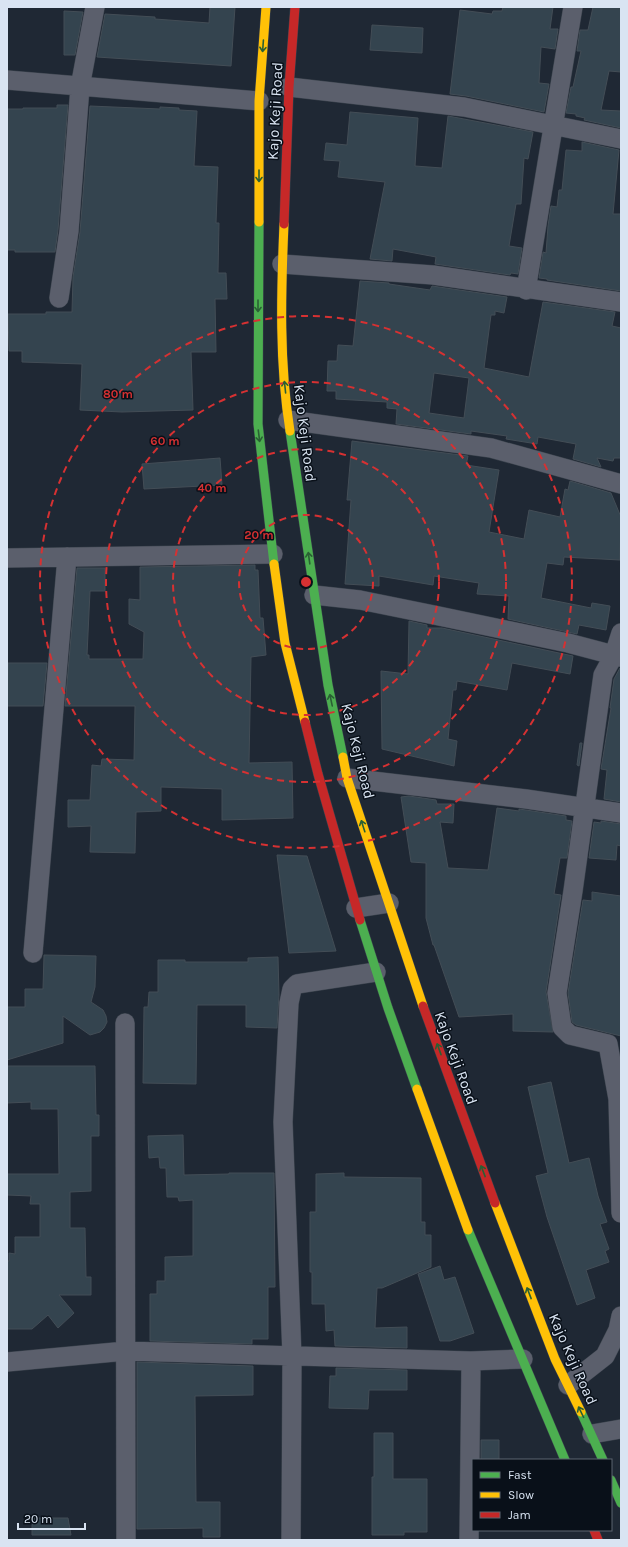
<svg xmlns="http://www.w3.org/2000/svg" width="628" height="1547" font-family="Karla,sans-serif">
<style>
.building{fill:#34444f;stroke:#434d56;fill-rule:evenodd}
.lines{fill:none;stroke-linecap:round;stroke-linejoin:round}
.street-casing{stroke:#3b434d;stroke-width:20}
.fast-casing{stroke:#3b434d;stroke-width:10}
.slow-casing{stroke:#3b434d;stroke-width:10}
.jam-casing{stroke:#3b434d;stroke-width:10}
.street{stroke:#5b5f6c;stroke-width:19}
.fast{stroke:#4caf50;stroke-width:9}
.slow{stroke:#ffc107;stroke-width:9}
.jam{stroke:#c62828;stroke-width:9}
.oneway{stroke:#2a6034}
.ring{fill:none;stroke:#d63132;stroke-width:2;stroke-dasharray:7 5}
.labels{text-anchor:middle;stroke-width:3;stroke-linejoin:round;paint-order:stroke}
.street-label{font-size:15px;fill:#d9e4f2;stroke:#091019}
.centre{fill:#d63132;stroke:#091019;stroke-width:2}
.ring-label{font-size:12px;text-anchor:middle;font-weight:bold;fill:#d63132;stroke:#091019;stroke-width:3;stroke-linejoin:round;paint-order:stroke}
</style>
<rect width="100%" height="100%" fill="#1f2834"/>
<path class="building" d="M210 7H235L231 66 97 57 105 14 155 17V19L209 23Z
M503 7H553L550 29H558L555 49 541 47 539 83 549 84 544 112 466 96 450 94 460 10 492 14 493 11H502Z
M593 7H621V72L609 71 601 110 621 111V128L584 120 585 118 576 116V114L566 113 571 87H573L581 51H577L580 30H588Z
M64 11 83 12 75 55H64Z
M372 25 423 28 422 53 370 50Z
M57 105H68L58 230 55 252H15V250H8L7 109H23V108H57Z
M90 106 160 109V107L179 108V110L197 111 194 166 218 167 216 223H219L218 273H226L227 299H215L216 352H191L193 410 122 412 80 410 82 364 22 362V351H9L8 314H46V312H72L73 277 80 232Z
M350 112 418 118 415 166 442 168 448 116 533 132 528 159 524 158 521 204H516L509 246 522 248 518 274 511 273 510 275 435 264 436 257 393 249 392 261 370 259 385 182 338 177 340 161 324 160 326 143 347 145Z
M582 142 619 150 613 214H621V291L547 280V279L539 278 543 252 546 253 548 226 551 206 557 207 559 190H562L566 150 582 151Z
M360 281 389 283V284L430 290 432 286 507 297 504 313 495 311V315H491L484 368 529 377 543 302 615 312 612 326 621 328V458H614L613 461 597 458 601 467 573 459 576 444 538 437 537 444 506 439 507 436 471 431V434L396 424 397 409 387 408V402L336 399V391H327L328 361H337L338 345 353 346ZM434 373 469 378 464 418 429 413Z
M352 441 468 456 466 465 499 470 489 532 524 539 529 510 560 517 565 489 568 490 570 481 611 493 621 517 620 560 564 557 563 565 547 563 541 598 591 608 592 603 610 606 606 630 579 625 577 634 508 619 509 596 477 594 479 583 434 576 433 585 379 576V586L345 584 351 500H347Z
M220 458 222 485 144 489 142 464Z
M255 565V570H258L260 618H263L266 655 251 657 249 763 292 762 293 818 222 820V789L161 787V811L136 812 135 853 90 852 91 826 68 827V800H90L92 765 101 766 102 759 134 760 135 706H65L77 568H105V591H90L87 655H89V659H143L144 632 129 624V599L140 600V567Z
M409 621 427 625V628H442L573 656 570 674 512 663 507 690 457 681 456 690H453L448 739 457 741 454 766 382 749 381 671 408 674Z
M8 663H47L43 706H7Z
M620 668H621V802L604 799 607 770 601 769 611 708H610L614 679Z
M580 743H582L579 766 577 765Z
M409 796 436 800 437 804H454L453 823 440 822 448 868 488 870 497 808 519 811V809L566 816V820L572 821 567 858H560L554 894 561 895 546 992 553 1032 513 1031V1014L459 1017 434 945H433L426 918V863L411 862 401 797Z
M601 821 621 824V846L617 845 616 860 589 858 594 822 601 823Z
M277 855 307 856 336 951 289 953Z
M592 892 621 896V1036L576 1025 572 1022 568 993 583 900 592 901Z
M44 955 96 956 95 987 91 1002 103 1010 106 1016 107 1022 104 1028 100 1032 90 1035 63 1016V1043L7 1060V1007H25V989H43Z
M278 957 279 995 277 1028 246 1027V1005H197L196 1084 143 1083 144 1007H148L149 992H158V960H185V962H248V958Z
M7 1066H95L96 1115H99V1136H91V1191L70 1192V1228H85L86 1277H91V1295H59L74 1313 58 1328 48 1315 32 1329H7V1261H9V1253L15 1254V1237H40V1204H30L31 1196 7 1195V1174H59L58 1109H31V1102L7 1103Z
M551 1082 569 1163 589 1158 598 1196 607 1222 600 1224 609 1249 605 1251 609 1262 586 1270 595 1298 577 1305 547 1217 536 1176 548 1173 528 1087Z
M183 1135 184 1175 229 1174V1173H274L275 1287H268V1339H252V1344L150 1341V1294H157V1281H165V1257L193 1256V1200L179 1201 178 1197H167L166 1168H160L159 1157 149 1158 148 1136Z
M344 1173V1177L421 1178V1222H425V1235H431V1267L382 1288H377L375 1328 407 1327V1348L335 1346 334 1330 326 1331 325 1304H312V1272H310V1212H316V1174Z
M440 1266 444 1280 455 1277 474 1333 450 1341H440L418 1274Z
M137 1362 253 1366V1395L195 1396 196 1502H220V1537H203V1528L137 1529Z
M336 1368 407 1370V1390H369L368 1409 329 1408 330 1376H336Z
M374 1433H393V1479H427V1532H404V1535H372V1477H374Z
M481 1440H499V1460H481Z
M32 1518H68L71 1535H32Z"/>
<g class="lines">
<g class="street-casing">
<path id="street" d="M7 80 259 101
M289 87 464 107 621 139
M282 264 433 275 621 302
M526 290 573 7
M59 298 69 231 80 87 95 7
M288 420 491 448 621 484
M7 558 273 554
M314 595 360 600 434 615 568 643 621 657
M621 633 614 655 603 675 573 891 557 993 562 1027 570 1035 608 1044 618 1099 621 1213
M347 778 526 799 621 813
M356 908 389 903
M33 953 67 557
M125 1023 126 1540
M7 1362 126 1351 471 1361 523 1359
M568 1385 605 1356 618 1330 621 1316
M592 1434 621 1429
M291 1540 292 1356 283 1122 289 1003 292 989 297 984 376 972
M469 1540 471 1361"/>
</g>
<g class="fast-casing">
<path id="fast" d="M259 222 258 424 274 564
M290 431 328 685 343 757
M360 920 388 1008 417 1089
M468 1230 565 1460
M581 1412 603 1460
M611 1480 621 1503"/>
</g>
<g class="slow-casing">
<path id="slow" d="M259 222V101L266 7
M284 224C281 293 279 363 290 431
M274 564 285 643 305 722
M343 757 347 778 423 1006
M417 1089 468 1230
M495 1203 555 1359 581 1412"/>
</g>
<g class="jam-casing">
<path id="jam" d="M284 224 289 87 295 7
M305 722 318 774 360 920
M423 1006 495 1203
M594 1530 598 1540"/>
</g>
<use href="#street" class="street"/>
<use href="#fast" class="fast"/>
<use href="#slow" class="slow"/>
<use href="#jam" class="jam"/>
</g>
<defs><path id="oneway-shaft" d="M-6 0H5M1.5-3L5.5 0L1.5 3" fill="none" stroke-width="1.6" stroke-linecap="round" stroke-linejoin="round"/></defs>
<g class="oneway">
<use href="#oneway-shaft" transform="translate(263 46) rotate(94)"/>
<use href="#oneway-shaft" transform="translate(259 176) rotate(90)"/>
<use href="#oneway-shaft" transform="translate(258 306) rotate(90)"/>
<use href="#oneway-shaft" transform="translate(285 387) rotate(-96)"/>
<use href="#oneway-shaft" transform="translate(259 436) rotate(83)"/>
<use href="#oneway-shaft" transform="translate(309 558) rotate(-98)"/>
<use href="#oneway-shaft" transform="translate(331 700) rotate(-102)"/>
<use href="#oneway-shaft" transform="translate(363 826) rotate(-108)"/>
<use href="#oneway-shaft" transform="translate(439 1049) rotate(-110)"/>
<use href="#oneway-shaft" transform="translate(483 1171) rotate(-111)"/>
<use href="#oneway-shaft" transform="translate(529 1293) rotate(-111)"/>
<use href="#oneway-shaft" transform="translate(581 1412) rotate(-116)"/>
</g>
<g class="ring">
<circle cx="306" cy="582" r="67"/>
<circle cx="306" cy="582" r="133"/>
<circle cx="306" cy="582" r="200"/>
<circle cx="306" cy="582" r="266"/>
</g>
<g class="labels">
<g class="street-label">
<text transform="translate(275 111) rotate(-87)" y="5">Kajo Keji Road</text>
<text transform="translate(305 433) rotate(83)" y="5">Kajo Keji Road</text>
<text transform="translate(358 751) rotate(76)" y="5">Kajo Keji Road</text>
<text transform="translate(456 1058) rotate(70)" y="5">Kajo Keji Road</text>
<text transform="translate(573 1359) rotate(66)" y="5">Kajo Keji Road</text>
</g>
</g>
<circle cx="306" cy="582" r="6" class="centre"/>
<g class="ring-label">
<text x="118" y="398">80 m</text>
<text x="165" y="445">60 m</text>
<text x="212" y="492">40 m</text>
<text x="259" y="539">20 m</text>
</g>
<rect width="628" height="1547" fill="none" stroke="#d9e4f2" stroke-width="16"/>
<rect x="472" y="1459" width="140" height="72" fill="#091019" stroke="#5c6570"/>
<rect x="480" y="1472" width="20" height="6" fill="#4caf50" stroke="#5c6570"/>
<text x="508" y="1479" font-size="12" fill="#d9e4f2">Fast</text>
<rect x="480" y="1492" width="20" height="6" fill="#ffc107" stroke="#5c6570"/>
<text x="508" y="1499" font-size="12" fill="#d9e4f2">Slow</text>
<rect x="480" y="1512" width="20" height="6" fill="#c62828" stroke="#5c6570"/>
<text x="508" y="1519" font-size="12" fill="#d9e4f2">Jam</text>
<path d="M18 1523v6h67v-6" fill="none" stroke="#d9e4f2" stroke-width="2"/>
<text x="24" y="1523" font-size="12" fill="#d9e4f2" stroke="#091019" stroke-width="3" paint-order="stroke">20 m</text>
</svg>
